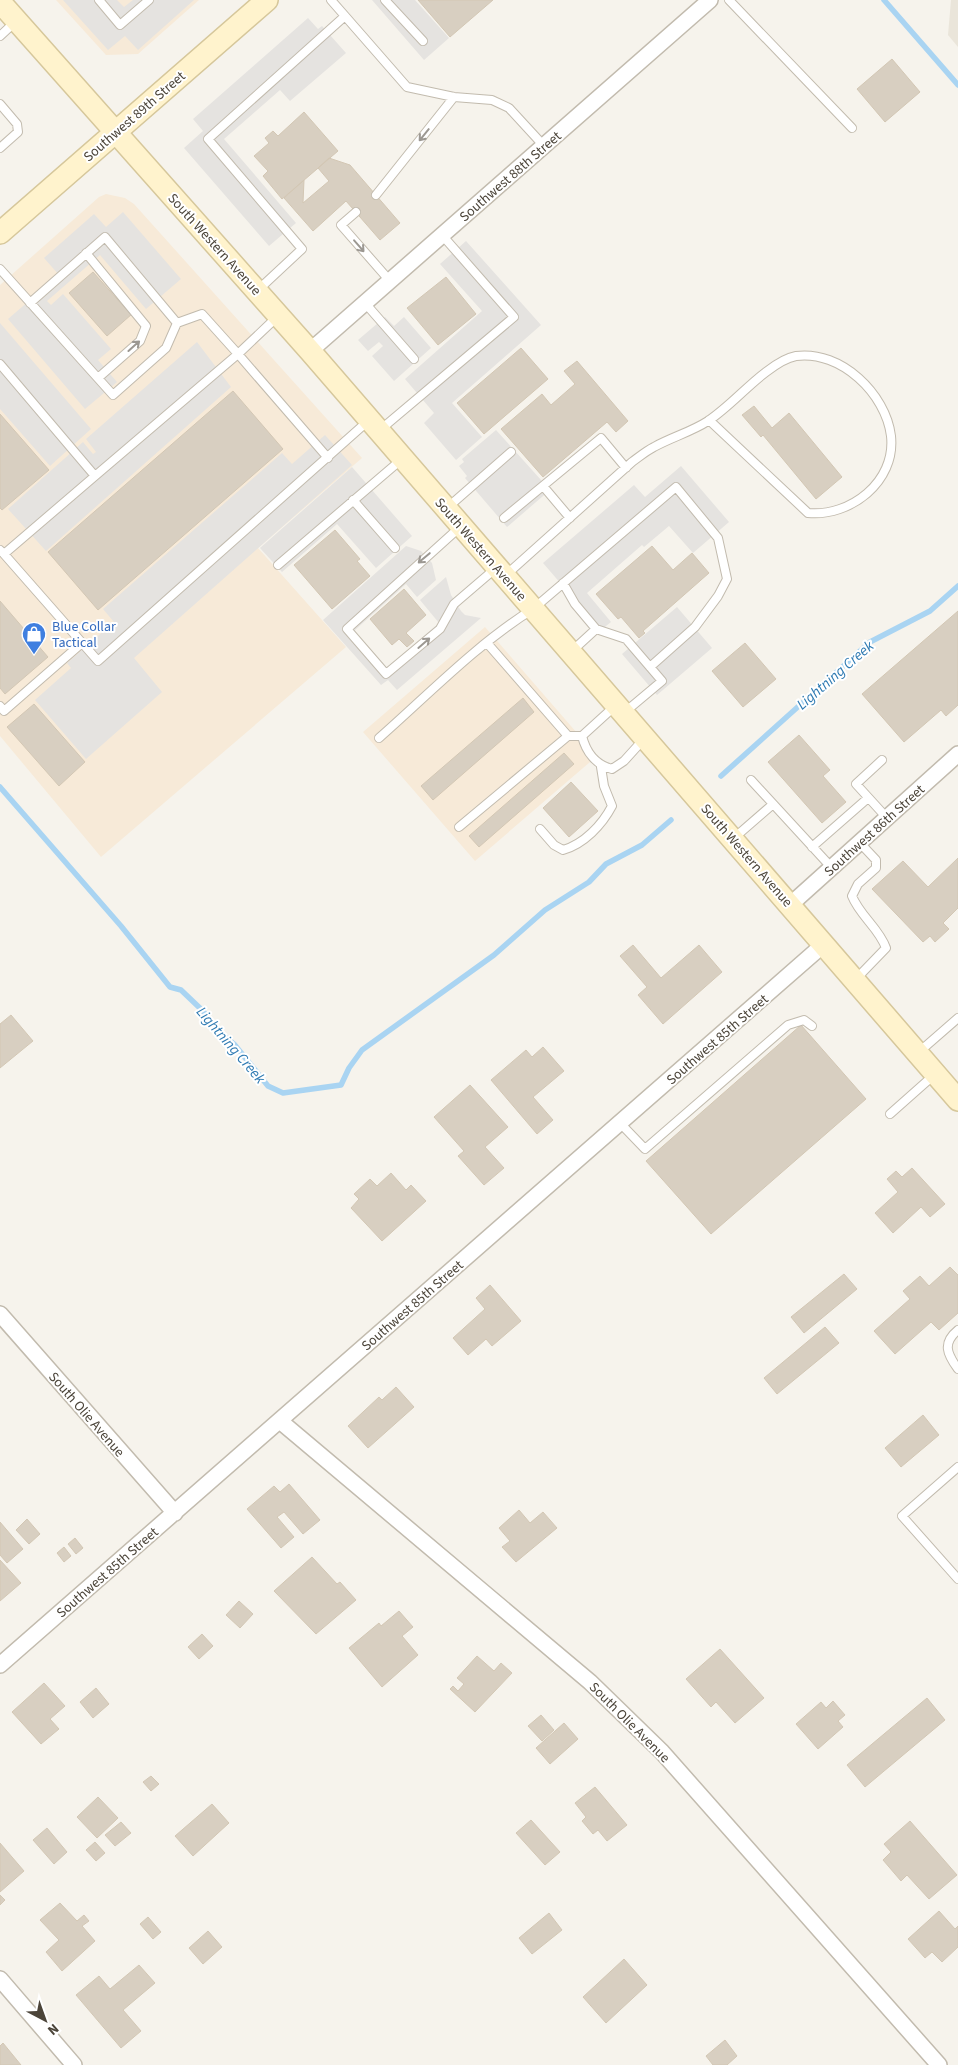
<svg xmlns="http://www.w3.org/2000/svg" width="958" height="2065" font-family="'Source Sans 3',sans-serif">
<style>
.residential{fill:#eae5da}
.commercial{fill:#f7ead8}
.parking{fill:#e5e3e0}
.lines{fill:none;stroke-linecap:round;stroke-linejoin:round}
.stream{stroke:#a9d4f2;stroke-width:5.5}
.building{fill:#d8cfc1;stroke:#d3c7b4}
.service-casing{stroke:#c2bbae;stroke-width:10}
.minor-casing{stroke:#c2bbae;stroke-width:18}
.secondary-casing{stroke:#d6c79b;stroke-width:24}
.service{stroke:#fff;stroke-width:8}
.minor{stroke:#fff;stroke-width:15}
.secondary{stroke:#fff3cd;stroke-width:21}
.oneway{stroke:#9c9892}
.labels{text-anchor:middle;stroke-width:4;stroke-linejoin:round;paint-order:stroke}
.street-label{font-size:14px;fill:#4b4439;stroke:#fff}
.shop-label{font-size:14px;fill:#366cbe;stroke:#fff;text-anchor:start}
.water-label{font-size:15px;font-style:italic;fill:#2e7ab2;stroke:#fff}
</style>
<rect width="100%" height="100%" fill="#f6f3ec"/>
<path class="residential" d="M951 0H958V47L948 35Z"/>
<path class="commercial" d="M56 0H199L138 54 106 55Z
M106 194 125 198 134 204 362 458 258 548 346 647 101 857 0 736V285L99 197Z
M485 627 597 756 475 861 363 732Z"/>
<path class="parking" d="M63 0H117L124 7 133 0H194L138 50 125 36 108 50Z
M372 0H415L449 38 424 60Z
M308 18 318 29 322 26 346 53 290 101 280 90 224 139 296 223 269 246 184 148 203 131 193 119Z
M123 212 181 279 146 309 100 255 47 301 51 305 63 294 111 349 98 360 117 382 85 409 8 319 59 275 44 258 94 214 106 227Z
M466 241 541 325 452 403 482 437 456 460 424 423 434 413 405 379 482 311 440 264Z
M385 317 394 326 404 317 431 348 394 381 372 356 383 346 379 342 368 351 358 340Z
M0 323 91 429 50 466 0 409Z
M197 342 231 387 46 551 8 509 83 442 93 454 96 452 86 439Z
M496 430 550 490 507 527 465 478 467 476 459 466 464 462 462 459Z
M325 435 352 465 134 658 162 692 86 759 35 700 71 668 67 663 114 622 103 609 282 453 292 464Z
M681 466 729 522 693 553 669 526 644 547 642 545 587 593 611 622 601 630 543 563 634 485 645 497Z
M352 467 412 536 376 568 337 524 282 572 260 548Z
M406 546 421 551 432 563 436 580 417 597 406 584 354 631 387 668 439 623 420 600 446 577 451 595 461 611 465 615 481 618 397 690 388 680 381 685 323 620Z
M677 607 712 648 657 695 622 654Z"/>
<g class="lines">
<path class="stream" d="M884 0 958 85
M721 776 870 642 930 611 958 586
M0 787 121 926 170 987 181 990 203 1011 216 1029 234 1044 268 1086 283 1093 341 1085 349 1068 362 1050 494 955 545 910 589 882 606 864 642 845 671 820"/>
</g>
<path class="building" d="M418 0H493L450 37Z
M892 59 920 92 885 122 857 89Z
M304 112 338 151 282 199 263 176 268 171 254 156 269 143 265 138 273 131 278 136Z
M329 158 350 165 400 223 380 240 346 201 313 231 284 198 304 180 303 203 329 181 318 168Z
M93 272 125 308 126 307 132 314 107 336 69 293Z
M446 277 476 314 438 345 407 308Z
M521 348 548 379 484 434 457 403Z
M577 361 628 421 616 432 607 422 543 477 501 429 542 394 551 405 575 384 564 371Z
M233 391 283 449 98 610 48 552Z
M754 406 772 428 789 413 842 477 816 499 763 435 761 437 742 415Z
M0 414 49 470 2 510 0 508Z
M335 530 360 559 357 561 370 576 332 609 294 565Z
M652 546 673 570 692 553 709 573 643 631 645 633 639 638 621 617 618 619 596 594Z
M404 589 426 615 406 633 414 641 407 647 399 639 392 645 370 619Z
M0 601 48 657 5 694 0 688Z
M958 611V705L946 716 941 710 904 742 862 694Z
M745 643 776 679 743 707 712 671Z
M523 698 534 712 433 800 421 786Z
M34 704 85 762 59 786 7 727Z
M799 735 830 770 823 776 846 802 822 823 768 762Z
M564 753 574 764 479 847 469 836Z
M571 782 598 811 569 837 543 808Z
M958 858V908L943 923 949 929 935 942 930 936 923 942 872 889 903 861 928 887Z
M633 945 661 978 699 945 722 972 663 1024 638 995 647 987 620 956Z
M11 1015 33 1041 0 1068V1024Z
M801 1025 866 1099 711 1234 646 1161Z
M543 1047 564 1071 533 1097 553 1120 537 1134 491 1080 526 1050 532 1057Z
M470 1085 508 1127 485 1147 504 1168 484 1185 458 1156 464 1151 434 1117Z
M912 1168 945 1204 930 1217 921 1207 893 1233 875 1213 898 1192 887 1179 896 1171 902 1177Z
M391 1173 406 1190 411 1185 426 1201 382 1241 351 1208 359 1199 354 1194 370 1179 377 1186Z
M950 1267 958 1275V1313L939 1330 931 1322 895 1354 874 1331 910 1299 903 1291 920 1276 929 1286Z
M844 1274 857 1289 804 1333 791 1317Z
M490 1285 521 1321 492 1346 486 1339 468 1355 453 1338 485 1309 476 1298Z
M825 1327 839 1343 777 1394 764 1378Z
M396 1387 414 1407 368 1448 348 1426 379 1397 382 1400Z
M923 1415 939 1435 901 1467 885 1448Z
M289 1484 320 1520 303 1534 284 1512 277 1517 294 1537 281 1548 247 1509 274 1486 280 1492Z
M519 1510 530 1523 543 1512 557 1528 516 1562 502 1547 510 1541 499 1528Z
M27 1519 40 1534 29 1544 16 1530Z
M0 1522 23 1549 7 1563 0 1555Z
M75 1538 83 1548 76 1554 68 1544Z
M64 1547 71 1556 64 1562 57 1553Z
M312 1557 337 1584 340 1582 356 1600 316 1634 274 1591Z
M0 1560 21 1583 0 1601Z
M239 1601 253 1614 240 1628 226 1615Z
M399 1611 413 1627 402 1636 418 1655 382 1687 349 1648 379 1623 381 1626Z
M202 1634 213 1646 199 1659 188 1647Z
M720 1649 764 1698 735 1723 716 1702 711 1707 686 1679Z
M477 1656 494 1671 501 1663 512 1673 475 1712 450 1689 453 1686 458 1691 464 1684 457 1678Z
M44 1683 65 1706 50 1719 59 1729 41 1744 12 1712Z
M96 1688 109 1704 93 1718 80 1702Z
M927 1698 945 1720 865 1787 847 1765Z
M833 1701 845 1715 838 1721 843 1727 818 1749 796 1724 821 1702 826 1708Z
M541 1715 554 1730 542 1741 528 1726Z
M564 1723 578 1739 550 1764 536 1748Z
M151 1776 159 1784 151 1791 143 1782Z
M595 1787 627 1825 607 1841 598 1830 593 1834 582 1821 586 1817 575 1803Z
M98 1797 118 1818 97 1838 77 1817Z
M212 1804 229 1823 193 1856 175 1836Z
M531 1820 560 1852 545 1865 516 1833Z
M910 1821 957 1875 929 1899 907 1875 901 1881 883 1860 891 1852 884 1844Z
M121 1822 131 1833 115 1846 105 1835Z
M47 1828 67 1852 54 1864 33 1840Z
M95 1842 105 1853 96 1861 86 1850Z
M0 1843 24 1871 0 1892Z
M0 1895 5 1900 0 1905Z
M60 1903 77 1921 84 1915 89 1921 82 1926 95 1941 62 1971 46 1952 59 1940 40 1920Z
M939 1911 955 1929 958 1926V1947L942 1962 932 1952 925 1958 908 1939Z
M549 1913 562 1930 532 1954 519 1938Z
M148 1917 161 1932 153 1939 140 1924Z
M208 1931 222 1947 203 1964 189 1948Z
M624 1959 647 1985 606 2023 583 1997Z
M139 1965 155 1983 123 2010 141 2031 121 2048 76 1995 99 1976 110 1989Z
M725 2040 737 2056 727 2065H713L706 2056Z
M3 2043 21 2065H0V2046Z"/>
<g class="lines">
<g class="service-casing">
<path id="service" d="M99 0 120 25 149 0
M331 0 345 16
M385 0 423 41
M729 0 852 128
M0 36 15 22
M0 104 17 124 18 132 0 148
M376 195 454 97
M356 212 341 225 390 281
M86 253 146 326 140 341 98 378
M0 269 113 395 166 348 177 323 105 237 30 303
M258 290 302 249 208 139 345 16 407 87 454 97 492 100 509 108 544 146
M365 303 414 359
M177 323 202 314 238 354 277 317
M0 364 95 476 4 554 0 550
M380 430 514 317 442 235
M95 476 238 354 328 458
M543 486 570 518
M353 500 395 548
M447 508 511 452
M504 518 601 438 626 468
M460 527 347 629 386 674 440 629 454 604 496 568
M4 554 98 661 368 421
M278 565 402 459
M506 575 632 462C639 457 646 451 654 447 672 437 691 432 708 421 729 407 746 387 766 372 775 365 785 358 796 356 841 350 886 394 891 436 896 482 850 517 808 513L709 420
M563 583 575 604 596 629 626 639 662 681 625 712
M487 643 568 736
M572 651 596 629
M0 706 4 711 82 643
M582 736C586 752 596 765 612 769L624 761 643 740
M379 738C429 694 477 644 533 609L676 487 718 538 727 579 718 596 695 627 650 667
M882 760 856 784 887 818
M751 780 832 868
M459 827 568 736H582L615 706
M540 829 554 845 563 850C584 844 602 825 612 806L604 786 601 767
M734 838 772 805
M812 847 868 798
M856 979 886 948C879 928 860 916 852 896L858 884 876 868V860L860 843
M919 1052 958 1018
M890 1114 934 1075
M620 1123 645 1149 788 1025 804 1020 812 1026
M958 1330C942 1343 947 1354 958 1369
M958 1467 902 1516 958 1579"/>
</g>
<g class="minor-casing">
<path id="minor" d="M310 351 710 0
M790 905 958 754
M0 1314 175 1513
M280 1421 590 1682 662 1752 939 2065
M0 1665 823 945
M0 1979 74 2065"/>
</g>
<g class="secondary-casing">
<path id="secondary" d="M0 2 310 351 958 1100
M0 233 267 0"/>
</g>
<use href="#service" class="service"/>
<use href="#minor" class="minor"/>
<use href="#secondary" class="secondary"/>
</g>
<defs><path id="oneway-shaft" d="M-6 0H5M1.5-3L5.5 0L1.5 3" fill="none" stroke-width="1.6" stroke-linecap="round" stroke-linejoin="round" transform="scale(1.25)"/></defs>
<g class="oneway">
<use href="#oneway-shaft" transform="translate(424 135) rotate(129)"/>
<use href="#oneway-shaft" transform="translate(359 246) rotate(49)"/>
<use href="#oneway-shaft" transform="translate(134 346) rotate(-42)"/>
<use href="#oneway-shaft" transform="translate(424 558) rotate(140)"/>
<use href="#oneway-shaft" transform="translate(424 643) rotate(-41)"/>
</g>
<defs>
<g id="shop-pin" transform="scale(1.25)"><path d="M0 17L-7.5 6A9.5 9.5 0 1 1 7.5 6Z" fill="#3f7fe0" stroke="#fff"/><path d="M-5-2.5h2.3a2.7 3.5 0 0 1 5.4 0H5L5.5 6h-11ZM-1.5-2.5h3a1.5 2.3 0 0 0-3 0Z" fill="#fff"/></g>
</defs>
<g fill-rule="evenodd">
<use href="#shop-pin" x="34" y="634"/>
</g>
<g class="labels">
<g class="street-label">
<text transform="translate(134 116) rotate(-41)" y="5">Southwest 89th Street</text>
<text transform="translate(510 176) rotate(-41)" y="5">Southwest 88th Street</text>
<text transform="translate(215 244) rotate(48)" y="5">South Western Avenue</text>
<text transform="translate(481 549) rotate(49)" y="5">South Western Avenue</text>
<text transform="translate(874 830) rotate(-42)" y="5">Southwest 86th Street</text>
<text transform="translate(747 855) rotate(49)" y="5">South Western Avenue</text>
<text transform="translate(717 1039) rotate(-41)" y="5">Southwest 85th Street</text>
<text transform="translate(412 1305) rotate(-41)" y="5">Southwest 85th Street</text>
<text transform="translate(87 1414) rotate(49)" y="5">South Olie Avenue</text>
<text transform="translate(107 1572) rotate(-41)" y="5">Southwest 85th Street</text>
<text transform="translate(630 1722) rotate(45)" y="5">South Olie Avenue</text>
</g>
<g class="shop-label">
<text x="52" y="631">Blue Collar<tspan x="52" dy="16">Tactical</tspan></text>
</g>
<g class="water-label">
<text transform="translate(835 675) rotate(-41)" y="5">Lightning Creek</text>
<text transform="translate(231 1045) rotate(49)" y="5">Lightning Creek</text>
</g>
</g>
<g transform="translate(45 2020) rotate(139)" stroke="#ffffff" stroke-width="4" paint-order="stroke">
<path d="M0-4L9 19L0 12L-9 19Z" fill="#4b4439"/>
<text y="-8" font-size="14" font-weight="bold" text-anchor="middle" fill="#4b4439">N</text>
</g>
</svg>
